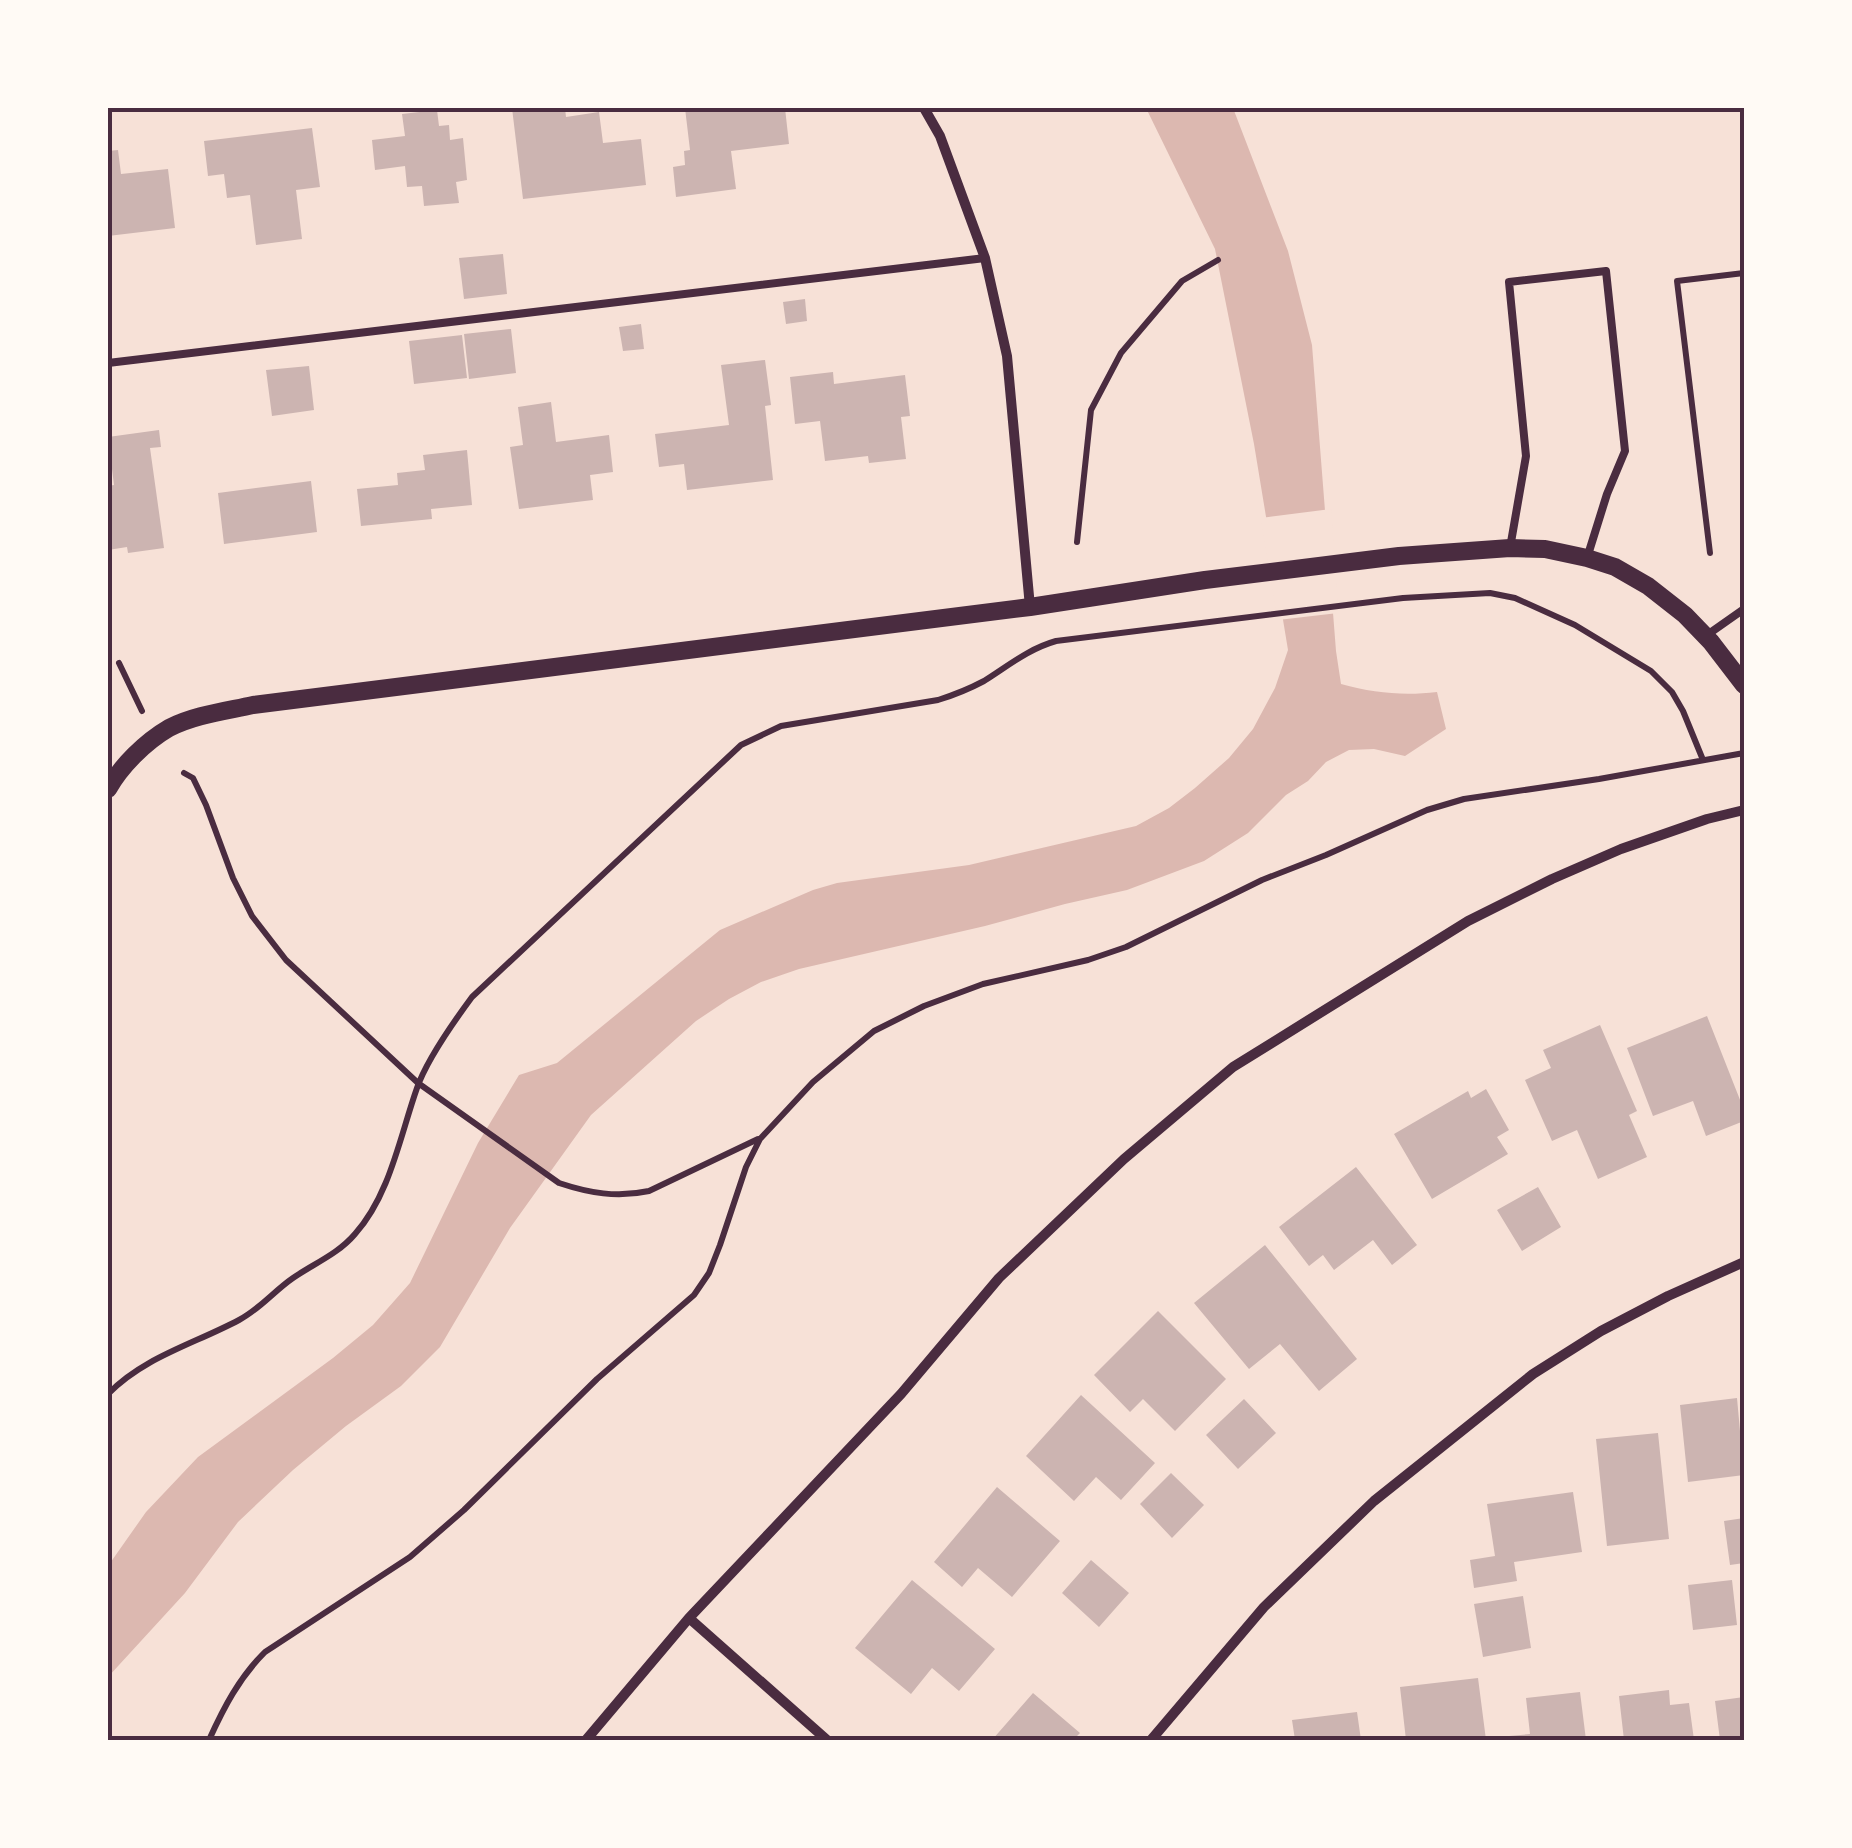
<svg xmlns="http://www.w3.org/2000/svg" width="1852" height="1848" font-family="'Alegreya Sans',sans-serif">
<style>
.water{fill:#dcb8b0}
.pier{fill:#f7e1d7}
.building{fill:#ccb4b1}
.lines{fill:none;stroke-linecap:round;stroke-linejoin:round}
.path{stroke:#4a2c40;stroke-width:6}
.service{stroke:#4a2c40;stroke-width:8}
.minor{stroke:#4a2c40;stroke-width:10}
.tertiary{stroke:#4a2c40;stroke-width:18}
.neatline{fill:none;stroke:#4a2c40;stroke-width:4}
</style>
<rect width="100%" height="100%" fill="#f7e1d7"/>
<path class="water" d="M1146 108H1233L1288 251 1312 345 1336 651 1341 684C1374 693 1403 696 1437 692L1446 729 1405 756 1374 749 1349 750 1326 762 1308 781 1286 795 1248 833 1204 861 1127 890 1065 904 985 926 799 969 761 982 729 999 696 1021 591 1115 510 1228 440 1347 401 1386 346 1426 293 1470 238 1522 185 1593 108 1677V1566L146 1512 198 1457 333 1358 373 1325 410 1283 478 1143 519 1075 557 1063 720 930 813 890 837 883 969 865 1136 826 1169 808 1195 788 1229 758 1253 729 1275 688 1288 650 1254 444 1215 249Z"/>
<path class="pier" d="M1331 509 1338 613 1278 620 1261 518Z"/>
<path class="building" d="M512 108H565L566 117 599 112 603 143 641 139 646 185 523 199Z
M685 108H785L789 144 731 151 736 189 676 197 673 167 685 165 684 151 690 150Z
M437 110 439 126 449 125 450 140 463 138 467 180 456 182 459 203 424 206 422 186 407 187 405 166 375 170 372 140 405 136 402 114Z
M312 128 320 187 296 190 302 239 256 245 250 195 227 198 224 174 208 176 204 141Z
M118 150 121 174 168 169 175 228 108 236V151Z
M503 254 507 294 464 299 459 258Z
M805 299 807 321 786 324 783 302Z
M641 324 644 349 623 351 619 327Z
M511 329 516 373 469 379 464 334Z
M462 335 467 378 414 384 409 341Z
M765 360 771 405 765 406 773 480 687 490 684 464 659 467 655 434 729 425 721 365Z
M309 366 314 410 272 416 266 370Z
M833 372 834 384 905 375 910 416 901 417 906 459 869 463 868 456 825 461 820 421 795 424 790 377Z
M551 402 556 442 609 435 613 472 590 475 593 500 519 509 510 447 523 445 518 407Z
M159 430 161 447 150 448 164 548 128 553 127 547 108 550V486L114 485 108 437Z
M467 450 472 505 431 509 432 519 361 526 357 489 398 485 397 473 425 470 423 455Z
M311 481 317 532 224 544 218 493Z
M1707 1016 1744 1110V1121L1706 1136 1693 1101 1653 1116 1627 1048Z
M1600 1025 1637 1111 1629 1115 1647 1157 1598 1179 1577 1130 1552 1141 1525 1080 1551 1068 1543 1050Z
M1486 1089 1509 1130 1497 1137 1508 1154 1432 1199 1394 1134 1468 1091 1471 1098Z
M1356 1167 1417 1245 1392 1265 1373 1240 1334 1270 1323 1255 1309 1266 1279 1227Z
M1538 1187 1561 1227 1522 1251 1497 1210Z
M1265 1245 1357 1359 1319 1391 1280 1344 1249 1369 1194 1303Z
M1158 1311 1226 1379 1175 1431 1143 1399 1130 1412 1094 1375Z
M1081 1395 1155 1463 1121 1500 1096 1477 1074 1501 1026 1456Z
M1737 1398 1744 1475 1688 1482 1680 1405Z
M1244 1399 1276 1433 1238 1469 1206 1435Z
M1658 1433 1669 1539 1607 1546 1596 1439Z
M1171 1473 1204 1505 1172 1538 1140 1504Z
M997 1487 1060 1541 1012 1597 978 1568 962 1587 934 1562Z
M1573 1492 1582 1552 1514 1562 1517 1581 1474 1588 1470 1560 1495 1556 1487 1504Z
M1744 1518V1563L1730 1565 1724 1521Z
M1091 1560 1129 1593 1099 1627 1062 1593Z
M912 1580 995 1649 959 1691 932 1668 911 1694 855 1648Z
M1732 1580 1737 1625 1693 1630 1688 1585Z
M1523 1596 1531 1648 1483 1657 1474 1604Z
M1478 1678 1486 1740H1406L1400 1687Z
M1669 1690 1670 1705 1689 1703 1694 1740H1624L1619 1696Z
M1580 1692 1586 1740H1510L1509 1736 1530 1734 1526 1698Z
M1033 1693 1080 1733 1073 1740H992Z
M1744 1697V1740H1720L1715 1701Z
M1357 1712 1361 1740H1295L1292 1720Z"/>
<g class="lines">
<path class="path" d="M1077 542 1091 410 1121 353 1182 281 1218 260
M1710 553 1677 281 1744 273
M119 663 142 711
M184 773 193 778 206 805 233 878 252 916 286 960 418 1083 559 1183C589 1193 617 1198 649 1191L758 1139
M108 1394C144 1357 194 1344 239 1320 260 1309 274 1291 293 1278 315 1263 338 1254 355 1234 390 1195 400 1136 417 1088 426 1062 455 1020 472 997L741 745 781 726 938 700C954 695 969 689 984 681 1008 666 1028 649 1056 641L1403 598 1490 593 1515 598 1575 625 1651 671 1672 692 1683 711 1703 760
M209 1740C224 1707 239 1678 265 1652L410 1557 464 1510 597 1379 694 1295 709 1273 720 1245 746 1167 760 1139 813 1082 874 1031 924 1006 983 984 1088 960 1126 947 1262 880 1326 855 1427 810 1464 799 1599 779 1744 753"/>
<path class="service" d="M108 363 985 258
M1510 548 1526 456 1509 282 1606 271 1625 451 1607 494 1587 558
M1707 635 1744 609"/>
<path class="minor" d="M924 108 940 136 985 258 1007 356 1030 607
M689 1618 827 1740
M586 1740 689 1618 901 1394 999 1278 1124 1159 1233 1067 1468 921 1552 879 1621 849 1707 819 1744 810
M1151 1740 1264 1607 1374 1501 1533 1374 1601 1331 1668 1296 1744 1262"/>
<path class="tertiary" d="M108 789C121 766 145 742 169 728 194 715 226 711 253 705L1030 607 1205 580 1399 556 1510 548 1545 549 1587 558 1615 567 1648 586 1685 615 1711 642 1744 685"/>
</g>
<rect width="1852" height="1848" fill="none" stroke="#fffaf5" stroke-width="220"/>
<rect x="110" y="110" width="1632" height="1628" class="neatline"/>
</svg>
